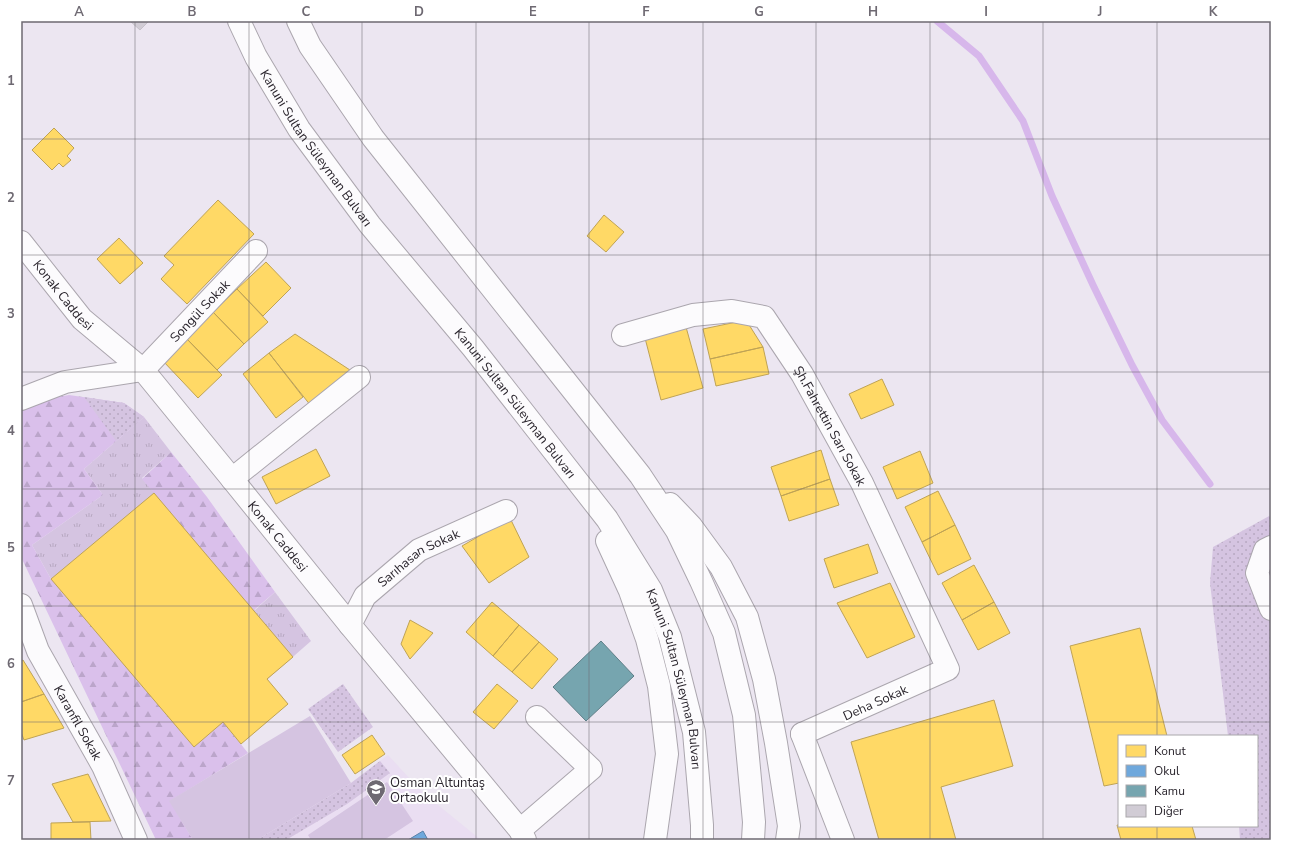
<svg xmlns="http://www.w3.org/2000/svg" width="1292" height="861" font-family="'Nunito Sans',sans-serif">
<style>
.built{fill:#eadef2}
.grass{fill:url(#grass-tufts)}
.forest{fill:url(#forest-firs)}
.park{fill:url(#park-dots)}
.pitch{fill:#d5c4e1}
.homes{fill:#ffd966;stroke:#bfa355}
.schools{fill:#6fa8dc;stroke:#5a81a8}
.public{fill:#76a5af;stroke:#5f7f88}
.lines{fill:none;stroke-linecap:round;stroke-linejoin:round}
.stream{stroke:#d7b7eb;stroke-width:7}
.building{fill:#d1ccd5;stroke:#c6c1ca}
.street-casing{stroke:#aba6ae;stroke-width:24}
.secondary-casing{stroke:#aba6ae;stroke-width:24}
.primary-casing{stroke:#aba6ae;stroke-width:24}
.street{stroke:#fcfbfd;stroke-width:22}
.secondary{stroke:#fcfbfd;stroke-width:22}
.primary{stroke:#fcfbfd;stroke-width:22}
.grid{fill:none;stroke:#6e6972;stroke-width:1;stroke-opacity:0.55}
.labels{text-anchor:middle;stroke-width:4;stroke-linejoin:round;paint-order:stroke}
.street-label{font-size:13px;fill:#2a252d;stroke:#fff}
.poi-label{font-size:13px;fill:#2a252d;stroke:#fff;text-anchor:start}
.neatline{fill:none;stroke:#6e6972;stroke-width:1.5}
.grid-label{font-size:13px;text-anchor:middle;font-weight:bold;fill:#6e6972}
</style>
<defs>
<pattern id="grass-tufts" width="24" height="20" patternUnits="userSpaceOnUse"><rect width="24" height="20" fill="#d5c4e1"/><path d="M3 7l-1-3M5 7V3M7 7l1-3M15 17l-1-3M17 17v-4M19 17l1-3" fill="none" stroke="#b7a8c1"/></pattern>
<pattern id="forest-firs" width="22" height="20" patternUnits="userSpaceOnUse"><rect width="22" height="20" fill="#dac0eb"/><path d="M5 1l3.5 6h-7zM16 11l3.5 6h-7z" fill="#bba5ca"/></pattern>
<pattern id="park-dots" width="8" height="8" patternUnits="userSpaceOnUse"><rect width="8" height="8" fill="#d5c4e1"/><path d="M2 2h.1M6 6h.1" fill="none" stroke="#b7a8c1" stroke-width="1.8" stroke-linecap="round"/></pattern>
</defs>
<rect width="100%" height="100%" fill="#ece6f1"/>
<path class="built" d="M388 755 422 792 481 840H257L351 783Z"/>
<path class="grass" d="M144 417 171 452 142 478 255 610 275 592 311 641 270 677 223 722 51 579 32 545 103 495 84 469Z"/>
<path class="forest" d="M69 395 124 403 144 417 84 469 103 495 32 545 51 579 223 722 248 753 170 801 193 840H156L21 557V408L46 399Z
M171 452 207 497 275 592 254 610 142 479Z"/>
<path class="park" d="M84 397 124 403 144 417 116 441Z
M1271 515V840H1240L1239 826H1257V736H1228L1210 583 1213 547Z
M343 684 373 727 338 752 308 709Z
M380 761 390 773 347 804 286 840H257L351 783Z"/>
<path class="pitch" d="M310 716 351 783 257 840H193L169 801Z
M387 782 413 821 384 840H311L308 835Z"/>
<path class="homes" d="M54 128 74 148 67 156 71 160 63 167 59 163 52 170 32 150Z
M218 200 254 234 187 304 161 279 174 265 164 256Z
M604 215 624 232 606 252 587 236Z
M119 238 143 263 120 284 97 259Z
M266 262 291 288 263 316 237 289Z
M237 289 268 322 244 344 213 312Z
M213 312 244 344 217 370 186 338Z
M746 320 763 347 710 359 703 329Z
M686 327 703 388 661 400 645 338Z
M295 334 353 372 311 406 269 353Z
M186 338 222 375 198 398 163 361Z
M763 347 769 374 716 386 710 359Z
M269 353 303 397 276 418 243 374Z
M882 379 894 405 861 419 849 394Z
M316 449 330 476 276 504 262 477Z
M821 450 830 479 781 496 771 467Z
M920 451 933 483 897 499 883 467Z
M830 479 839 505 789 521 781 496Z
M938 491 955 525 922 542 905 507Z
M154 493 293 657 267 679 288 704 241 744 223 722 194 747 51 579Z
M510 518 529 557 489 583 462 546Z
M955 525 971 559 938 575 922 542Z
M868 544 878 573 834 588 824 559Z
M974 565 994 602 962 620 942 583Z
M890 583 915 637 867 658 837 603Z
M492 602 519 625 493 656 466 632Z
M994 602 1010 633 978 650 962 620Z
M410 620 433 633 410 659 401 644Z
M519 625 539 642 512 672 493 656Z
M1140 628 1167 736H1119V783L1104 786 1070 646Z
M539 642 558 659 532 689 512 672Z
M23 660 44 694 21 702V661Z
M497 684 518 701 494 729 473 712Z
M44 694 64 728 24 740 21 732V702Z
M994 700 1013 766 941 787 956 840H879L851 742Z
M372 735 385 754 355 774 342 755Z
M88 774 111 821 73 822 52 784Z
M90 822 91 840H51V823Z
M1117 825 1192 826 1196 840H1121Z"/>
<path class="schools" d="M423 831 428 840H408Z"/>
<path class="public" d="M601 641 634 676 586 721 553 687Z"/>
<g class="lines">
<path class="stream" d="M937 21 979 56 1023 121 1052 196 1093 285 1132 365 1162 420 1210 484"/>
</g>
<path class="building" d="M130 21H149L140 30Z"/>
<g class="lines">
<g class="street-casing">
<g id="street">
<path id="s1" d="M21 242 82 319 143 370 232 479 350 625 520 830 525 840"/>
<path id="s2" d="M623 335 693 315 732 311 764 317 802 374 862 483 948 669 802 734"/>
<path id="s3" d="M21 399 65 382 143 370 256 251"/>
<path d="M232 479 359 377"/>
<path d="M1271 547 1265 550 1257 573 1271 609"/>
<path id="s4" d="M21 605 38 651 103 766 136 840"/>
<path id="s5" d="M350 625 365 596 419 550 506 511"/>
<path d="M520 830 591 769 537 717"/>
</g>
</g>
<g class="secondary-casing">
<path id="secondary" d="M802 734 843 840"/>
</g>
<g class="primary-casing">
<g id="primary">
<path id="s6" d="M239 21 256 57 299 129 370 225 473 348 607 519 651 590 670 637 694 732 702 825V840"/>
<path d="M298 21 310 46 373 138 640 475 677 531 701 581 724 633 744 715 754 822 753 840"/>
<path d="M670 504 691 526 721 567 747 617 764 679 776 743 789 826 787 840"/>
<path d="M607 541 630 591 647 639 659 686 667 754 655 840"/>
</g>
</g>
<use href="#street" class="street"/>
<use href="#secondary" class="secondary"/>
<use href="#primary" class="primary"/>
</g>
<path class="grid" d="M135 21V840M249 21V840M362 21V840M476 21V840M589 21V840M703 21V840M816 21V840M930 21V840M1043 21V840M1157 21V736M21 139H1271M21 255H1271M21 372H1271M21 489H1271M21 606H1271M21 722H1271M1157 826V840"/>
<defs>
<g id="school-pin" transform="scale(1)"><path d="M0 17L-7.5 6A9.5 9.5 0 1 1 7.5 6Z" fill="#6e6972" stroke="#fff"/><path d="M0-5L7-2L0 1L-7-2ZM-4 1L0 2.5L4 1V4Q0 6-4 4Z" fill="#fff"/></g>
</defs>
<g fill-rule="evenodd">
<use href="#school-pin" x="376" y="789"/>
</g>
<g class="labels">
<g class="street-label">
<text dy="5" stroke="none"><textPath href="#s6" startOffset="149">Kanuni Sultan Süleyman Bulvarı</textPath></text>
<text dy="5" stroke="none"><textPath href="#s1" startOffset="68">Konak Caddesi</textPath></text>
<text dy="5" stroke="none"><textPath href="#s3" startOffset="208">Songül Sokak</textPath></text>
<text dy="5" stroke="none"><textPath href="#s6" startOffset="473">Kanuni Sultan Süleyman Bulvarı</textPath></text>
<text dy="5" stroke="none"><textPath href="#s2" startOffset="272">Şh.Fahrettin Sarı Sokak</textPath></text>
<text dy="5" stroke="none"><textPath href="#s1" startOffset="392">Konak Caddesi</textPath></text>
<text dy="5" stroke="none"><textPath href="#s5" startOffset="99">Sarıhasan Sokak</textPath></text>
<text dy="5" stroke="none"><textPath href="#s6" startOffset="797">Kanuni Sultan Süleyman Bulvarı</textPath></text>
<text transform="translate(875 702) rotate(-24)" y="5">Deha Sokak</text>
<text dy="5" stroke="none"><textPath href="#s4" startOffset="131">Karanfil Sokak</textPath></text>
</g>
<g class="poi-label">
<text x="390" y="787">Osman Altuntaş<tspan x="390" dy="15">Ortaokulu</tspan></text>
</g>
</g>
<rect width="1292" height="861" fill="none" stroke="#ffffff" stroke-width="44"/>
<rect x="1118" y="735" width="140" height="92" fill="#ffffff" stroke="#aaa8ab"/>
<rect x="1126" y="745" width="20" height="12" fill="#ffd966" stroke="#aaa8ab"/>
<text x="1154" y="755" font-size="12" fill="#2a252d">Konut</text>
<rect x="1126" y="765" width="20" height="12" fill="#6fa8dc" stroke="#aaa8ab"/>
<text x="1154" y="775" font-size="12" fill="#2a252d">Okul</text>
<rect x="1126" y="785" width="20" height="12" fill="#76a5af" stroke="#aaa8ab"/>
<text x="1154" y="795" font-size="12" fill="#2a252d">Kamu</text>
<rect x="1126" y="805" width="20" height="12" fill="#d1ccd5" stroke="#aaa8ab"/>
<text x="1154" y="815" font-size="12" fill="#2a252d">Diğer</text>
<rect x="22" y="22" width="1248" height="817" class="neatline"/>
<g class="grid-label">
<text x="79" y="16">A</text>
<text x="192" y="16">B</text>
<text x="306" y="16">C</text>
<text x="419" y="16">D</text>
<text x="533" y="16">E</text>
<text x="646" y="16">F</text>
<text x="759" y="16">G</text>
<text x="873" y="16">H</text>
<text x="986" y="16">I</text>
<text x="1100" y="16">J</text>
<text x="1213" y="16">K</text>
<text x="11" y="85">1</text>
<text x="11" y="202">2</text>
<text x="11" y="318">3</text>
<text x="11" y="435">4</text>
<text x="11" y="552">5</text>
<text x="11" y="668">6</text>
<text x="11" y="785">7</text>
</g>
</svg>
